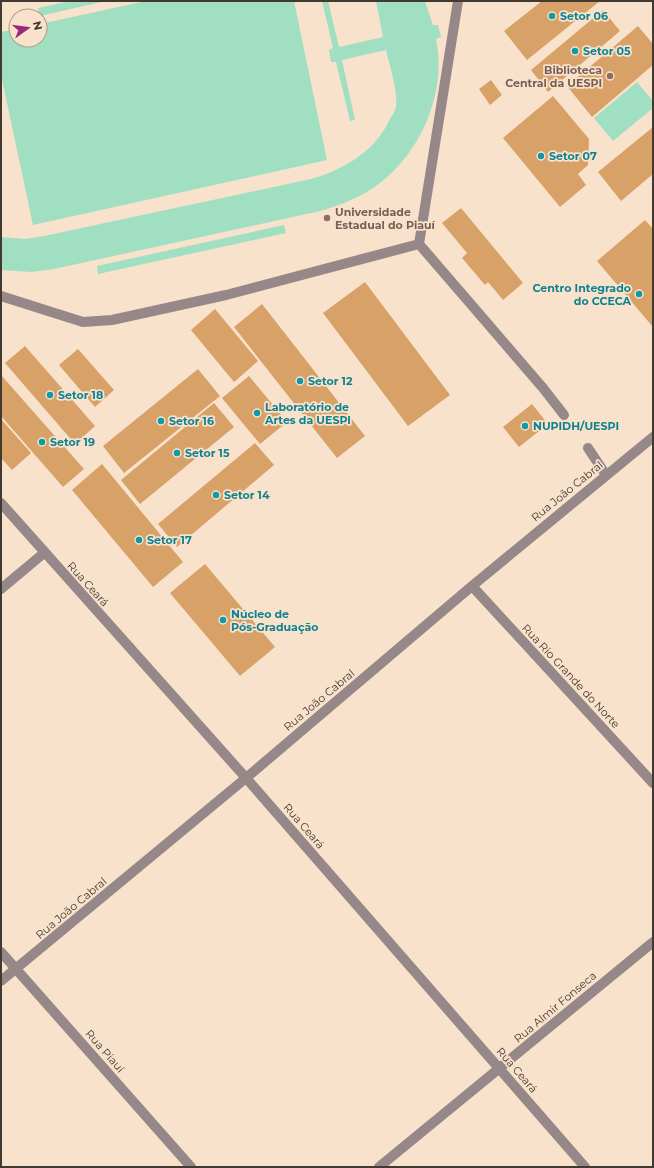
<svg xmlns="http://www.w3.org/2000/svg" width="654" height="1168" font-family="Montserrat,sans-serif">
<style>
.green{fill:#a0dfc1}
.building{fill:#d7a168}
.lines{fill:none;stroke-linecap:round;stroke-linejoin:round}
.minor{stroke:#968788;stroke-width:10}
.culture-dot{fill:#0f9aa8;stroke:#f9e2cb;stroke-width:1.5}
.education-dot{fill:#8d6e63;stroke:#f9e2cb;stroke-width:1.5}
.labels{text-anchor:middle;stroke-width:3.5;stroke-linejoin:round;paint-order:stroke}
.culture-label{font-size:11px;font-weight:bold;fill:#0d838f;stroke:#f9e2cb;text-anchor:start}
.education-label{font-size:11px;font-weight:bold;fill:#785e54;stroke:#f9e2cb;text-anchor:end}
.street-label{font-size:11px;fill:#423930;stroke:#f9e2cb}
</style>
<rect width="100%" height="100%" fill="#f9e2cb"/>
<path class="green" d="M70 1H106L40 16 38 8Z
M146 1H294L327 160 33 225 1 75V32L16 29V40H40V24Z
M322 1H328L339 47 383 37 376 1H425L433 25H438L441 37 436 39C447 91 422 151 380 183 362 197 341 205 320 211L54 269 32 272 1 270V237L25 239 44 236 311 179C343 170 374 152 389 121 391 117 395 112 396 107 398 91 390 67 386 50L342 60 355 120 350 121 336 62H331L329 50 333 48Z
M637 82 653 101V108L613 141 594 118Z
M284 225 286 233 98 274 97 266Z"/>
<path class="building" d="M542 1H600L527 60 504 31Z
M603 10 620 31 548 92 531 70Z
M638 26 653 44V65L592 117 567 86Z
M491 80 502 95 490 105 479 89Z
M553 96 589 139 588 165 578 174 586 185 560 207 503 138Z
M653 127V174L621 201 598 172Z
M461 208 523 283 503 300 488 282 485 285 462 258 467 253 442 223Z
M645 220 653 229V327L597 261Z
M365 282 450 395 408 426 323 313Z
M262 304 365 436 337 458 234 327Z
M215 309 258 361 234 382 191 330Z
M25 346 95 426 75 444 5 363Z
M78 349 114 390 95 407 59 365Z
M198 369 220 396 124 473 103 446Z
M1 375 84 469 63 487 1 416Z
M249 376 287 422 260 444 222 398Z
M214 403 234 427 140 504 121 480Z
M532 404 548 424 519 447 503 427Z
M1 419 31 453 12 470 1 458Z
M255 443 274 465 177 547 158 524Z
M102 464 183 562 153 587 72 490Z
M205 564 275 647 240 676 170 593Z"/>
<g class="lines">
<path class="minor" d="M458 1 419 244 543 388 564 415
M1 296 83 322 112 320 226 295 419 244
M588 448 606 475
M1 503 246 778 585 1167
M472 586 653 783
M1 589 44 553
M1 952 191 1167
M1 981 246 778 472 586 653 437
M379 1167 653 942"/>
</g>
<g class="culture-dot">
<circle cx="552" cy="16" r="4"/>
<circle cx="575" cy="51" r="4"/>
<circle cx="541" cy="156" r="4"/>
<circle cx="639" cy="294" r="4"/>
<circle cx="300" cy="381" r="4"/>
<circle cx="50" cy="395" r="4"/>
<circle cx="257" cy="413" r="4"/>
<circle cx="161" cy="421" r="4"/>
<circle cx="525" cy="426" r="4"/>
<circle cx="42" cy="442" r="4"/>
<circle cx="177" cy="453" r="4"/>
<circle cx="216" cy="495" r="4"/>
<circle cx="139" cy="540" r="4"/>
<circle cx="223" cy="620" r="4"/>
</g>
<g class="education-dot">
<circle cx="610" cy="76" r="4"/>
<circle cx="327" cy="218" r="4"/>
</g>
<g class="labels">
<g class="culture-label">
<text x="560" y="20">Setor 06</text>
<text x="583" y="55">Setor 05</text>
<text x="549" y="160">Setor 07</text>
<text x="631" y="292" text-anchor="end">Centro Integrado<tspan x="631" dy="13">do CCECA</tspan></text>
<text x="308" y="385">Setor 12</text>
<text x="58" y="399">Setor 18</text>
<text x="265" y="411">Laboratório de<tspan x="265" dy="13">Artes da UESPI</tspan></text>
<text x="169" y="425">Setor 16</text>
<text x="533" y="430">NUPIDH/UESPI</text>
<text x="50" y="446">Setor 19</text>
<text x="185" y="457">Setor 15</text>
<text x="224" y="499">Setor 14</text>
<text x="147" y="544">Setor 17</text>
<text x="231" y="618">Núcleo de<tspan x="231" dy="13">Pós-Graduação</tspan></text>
</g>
<g class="education-label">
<text x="602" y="74">Biblioteca<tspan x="602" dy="13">Central da UESPI</tspan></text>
<text x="335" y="216" text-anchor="start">Universidade<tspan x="335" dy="13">Estadual do Piauí</tspan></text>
</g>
<g class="street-label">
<text transform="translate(567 491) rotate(-39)" y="4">Rua João Cabral</text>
<text transform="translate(88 584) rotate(48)" y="4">Rua Ceará</text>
<text transform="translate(571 676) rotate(47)" y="4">Rua Rio Grande do Norte</text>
<text transform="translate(319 700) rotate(-40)" y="4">Rua João Cabral</text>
<text transform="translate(304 826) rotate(49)" y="4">Rua Ceará</text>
<text transform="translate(71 908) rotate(-40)" y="4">Rua João Cabral</text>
<text transform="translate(555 1007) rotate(-40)" y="4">Rua Almir Fonseca</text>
<text transform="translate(105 1051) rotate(49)" y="4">Rua Piauí</text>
<text transform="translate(517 1070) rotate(49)" y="4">Rua Ceará</text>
</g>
</g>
<rect width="654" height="1168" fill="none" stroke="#423930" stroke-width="4"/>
<g transform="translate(28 28) rotate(76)"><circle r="19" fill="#f9e2cb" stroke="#b09e8d"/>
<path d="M0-3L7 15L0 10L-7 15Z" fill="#9c2681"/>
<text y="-6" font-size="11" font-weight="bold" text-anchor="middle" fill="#423930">N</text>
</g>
</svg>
